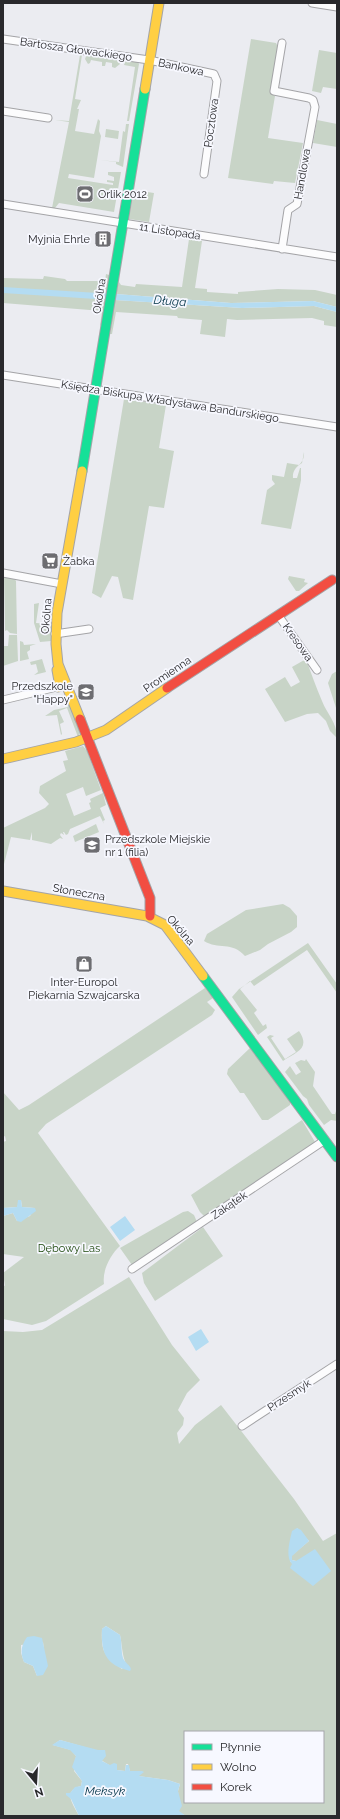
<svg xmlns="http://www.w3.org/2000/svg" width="340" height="1819" font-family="Raleway,sans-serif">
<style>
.green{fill:#c8d4c7;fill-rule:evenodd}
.water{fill:#b4dcf2}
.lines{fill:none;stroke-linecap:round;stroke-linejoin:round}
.street-casing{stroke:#a4a4a7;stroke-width:9}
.fast-casing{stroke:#a4a4a7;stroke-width:11}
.slow-casing{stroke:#a4a4a7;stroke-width:11}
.jam-casing{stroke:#a4a4a7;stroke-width:11}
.street{stroke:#fcfcfd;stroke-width:7}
.fast{stroke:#16e098;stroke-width:9}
.slow{stroke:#ffcf43;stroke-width:9}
.jam{stroke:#f24e42;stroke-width:9}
.labels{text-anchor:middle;stroke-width:3.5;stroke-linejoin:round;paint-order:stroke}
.street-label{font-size:11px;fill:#29292c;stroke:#f7f8ff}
.poi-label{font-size:11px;fill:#29292c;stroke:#f7f8ff;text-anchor:start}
.park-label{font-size:11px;fill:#1d480b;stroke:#f7f8ff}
.water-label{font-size:12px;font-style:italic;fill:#013347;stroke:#f7f8ff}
</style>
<rect width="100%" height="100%" fill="#ebecf1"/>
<path class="green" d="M251 39 276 43 280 51 272 94 275 96 268 138 303 143 295 183 274 181 273 184 228 178Z
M319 50 337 53V89L323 87 321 93 312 91Z
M87 54 119 58 120 64 115 68 112 67V63L106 62 105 66H102V62L91 60 90 63 88 64 85 59Z
M80 55H82L75 99 81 100 77 109H79L75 131 94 134 98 119 100 121 99 131 101 136 94 178 69 174 68 178 113 185V183L107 182V180L114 181V177L108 175V172H121L114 212 59 203 55 208H52L69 122 55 120 69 121Z
M126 60H137L139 64 129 121H127L135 67 124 65Z
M317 120 337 124V147L313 143Z
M126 124H129L123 167 116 164V162L100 160 119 162 123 131 125 132Z
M106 129 119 131 118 139 105 137Z
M134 190 154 193 149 222 129 219Z
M189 239 202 241 195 288 207 289V292L238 294V292L278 289 315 290 337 295V307L313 301 231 303 116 294 120 277 119 282 121 285 135 287 136 284 182 287Z
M106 274 109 275V279L103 321 100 326 102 311 3 303V278L43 279 44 276 65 279 67 281H105Z
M115 300 242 308 314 306 337 312V327L324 325V321L312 318 237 320 227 319 225 337 200 334 202 320 178 318 177 316 116 312 112 334H110Z
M124 399 166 405 159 448 174 451 164 508 149 506 133 600 123 598 118 577 112 576 101 598 92 593Z
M304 452C305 466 292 465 293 478H297L300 468H301V480L291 529 261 524 267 490 275 484 272 480V475L284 477 287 463 299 465 302 463Z
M4 576 14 578 16 581 17 634 10 633 7 630 5 631Z
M289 576 305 579 304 582 308 583 299 591H296L288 579Z
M39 603 36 623 51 624V641L40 642 34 623V604Z
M9 635H17L18 661 3 666V646H8Z
M20 641 23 642 24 645 36 644 30 646V650L27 652 29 659 20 661Z
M42 659 46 672 34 675 38 672 36 664 31 665 30 662Z
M306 659C311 673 316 687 322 701 327 714 337 722 337 738L330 731 326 721 318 713 307 714 285 722 265 689 285 677 291 687 300 682 292 667Z
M337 671V711L328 683 332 674Z
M64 696H66L80 733 78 737 67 708 59 711 64 722 60 724 62 734 61 735 57 715 45 716 54 710 68 707Z
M83 746 87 751 101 790 86 796 83 787 66 794 74 816 91 809 89 803 91 802 90 799 103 793 106 805 100 808 105 820 103 821 104 824 100 816 70 829 68 834 66 835 64 832H63L64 835 61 833 60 835 63 839 60 838 51 844 32 840V832L30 840 11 837 3 868V828L45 808 49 804 39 793 40 786 66 771 63 761 68 760 65 751Z
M96 824 99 832 75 842 73 836Z
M283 904 290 908 297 916V927L291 932 268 944 260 950 245 956C232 941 218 950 204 941L207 934 246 910Z
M308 943 337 984V993L307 950 254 986 250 981 240 989 257 1010 254 1013 263 1026 266 1024 267 1028 258 1035 232 997 239 989Z
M205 988 213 998 207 1002 215 1010 212 1015 46 1124 38 1133 120 1246C110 1255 102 1271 104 1284L46 1321 32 1325 3 1319V1285L5 1286 3 1273 24 1257 3 1254V1216L13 1213 17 1221 30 1216 35 1208 22 1207 21 1200 17 1207 3 1208V1142L6 1141 5 1136 3 1137V1092L19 1110 29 1105Z
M299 1031C311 1049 296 1052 283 1061L267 1037 270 1035 274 1036 271 1038 285 1059 296 1052 287 1039Z
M250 1048 290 1102V1105L268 1120H262L244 1093H240L227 1074 228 1069Z
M306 1059 315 1072 313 1086 332 1114H335L337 1108V1121L331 1120 324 1125 309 1105 307 1099 303 1096 285 1072 290 1066 296 1075 301 1072 295 1063 301 1060 305 1061Z
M302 1120 315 1142 204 1216 200 1212 191 1195Z
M188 1211 194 1215 197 1222 132 1265 120 1248 183 1212Z
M203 1227 223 1256 155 1301 144 1283 142 1273Z
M129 1277 172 1345 200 1380 187 1393 178 1410 184 1418 183 1425 177 1433 179 1444 195 1425 221 1405 294 1499 323 1541 337 1533V1816H186L179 1812 178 1791 180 1784 168 1780 138 1776 142 1771H130L128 1764H126L125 1771 117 1770 101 1760 98 1751 60 1740 53 1745 71 1750 76 1756 74 1771 82 1781 81 1786C62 1791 73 1804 79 1816H3V1331L23 1332 42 1330ZM297 1528 309 1541 291 1556 292 1560 296 1561 290 1562ZM106 1626 120 1635C122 1644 122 1655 126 1664L122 1669C104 1655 101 1653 102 1629ZM43 1642 44 1650 37 1676 33 1666 24 1662 21 1653V1645ZM185 1732H323V1802H185Z"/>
<path class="water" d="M3 287 98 293H108L107 299H96L3 293Z
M116 294 231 303 313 301 337 307V312L314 306 242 308 115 300Z
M18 1200H21L22 1207 35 1208 36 1211 21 1222 17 1221 13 1213 3 1216V1208L17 1207Z
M125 1216 135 1230 120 1241 110 1227Z
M201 1329 209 1342 196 1351 188 1337Z
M297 1528 301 1530 309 1541 292 1556V1560L296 1561 315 1549 331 1571 313 1586 290 1568 292 1564C285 1557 290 1540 292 1531Z
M106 1626 120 1635C122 1642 121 1651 123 1658 125 1663 130 1665 131 1669L130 1671C105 1665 101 1652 102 1629Z
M34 1636 42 1638 48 1666 43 1675 37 1676 33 1666 24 1662C20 1652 21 1646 27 1637Z
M60 1740 98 1750H105L106 1756 102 1761 110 1765 114 1763 117 1764V1770L125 1771 126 1765H129L130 1771H142L144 1772 139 1776 168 1780 180 1784 178 1791 182 1806 179 1811 186 1816H79L71 1799 66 1795V1793H70L75 1787 81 1786 82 1781 72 1767 76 1756 70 1750 52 1745Z"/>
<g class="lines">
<g class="street-casing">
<path id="street" d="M312 3 337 7
M3 39 149 60 214 74 217 81 204 174
M3 111 48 118
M3 204 337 257
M282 249 288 210 297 204 315 107 313 100 309 98 274 91 282 43
M3 375 337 427
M3 573 62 584
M278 615 317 670
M55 634 89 629
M3 700 61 686
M132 1269 325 1140
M242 1426 337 1364"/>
</g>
<g class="fast-casing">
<path id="fast" d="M82 471 145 89
M203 976 337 1157"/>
</g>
<g class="slow-casing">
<path id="slow" d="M145 89 159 3
M57 670 59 681 58 687
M80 719 58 664 56 644 57 613 82 471
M3 759 76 742 106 730 167 688
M3 891 147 916 165 925 203 976"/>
</g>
<g class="jam-casing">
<path id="jam" d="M167 688 332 580
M80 719 150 898V916"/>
</g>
<use href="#street" class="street"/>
<use href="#fast" class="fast"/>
<use href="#slow" class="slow"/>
<use href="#jam" class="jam"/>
</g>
<defs>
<g id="stadium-square" transform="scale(0.9)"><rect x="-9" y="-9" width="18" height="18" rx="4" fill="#6d6d71" stroke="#f7f8ff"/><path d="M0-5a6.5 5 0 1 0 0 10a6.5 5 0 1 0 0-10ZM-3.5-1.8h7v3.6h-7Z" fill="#fff"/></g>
<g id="building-square" transform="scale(0.9)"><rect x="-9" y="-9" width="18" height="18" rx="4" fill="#6d6d71" stroke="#f7f8ff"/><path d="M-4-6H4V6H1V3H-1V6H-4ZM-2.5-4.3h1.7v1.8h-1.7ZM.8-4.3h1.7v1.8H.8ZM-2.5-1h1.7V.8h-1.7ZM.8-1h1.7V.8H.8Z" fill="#fff"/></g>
<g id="supermarket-square" transform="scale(0.9)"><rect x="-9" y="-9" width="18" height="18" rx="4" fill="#6d6d71" stroke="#f7f8ff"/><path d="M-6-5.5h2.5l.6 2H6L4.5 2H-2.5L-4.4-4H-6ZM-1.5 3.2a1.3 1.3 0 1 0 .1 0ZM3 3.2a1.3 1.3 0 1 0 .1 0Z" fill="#fff"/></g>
<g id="school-square" transform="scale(0.9)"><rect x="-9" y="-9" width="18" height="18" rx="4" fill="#6d6d71" stroke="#f7f8ff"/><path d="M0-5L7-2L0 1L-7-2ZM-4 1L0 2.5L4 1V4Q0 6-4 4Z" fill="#fff"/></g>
<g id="shop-square" transform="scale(0.9)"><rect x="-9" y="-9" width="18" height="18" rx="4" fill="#6d6d71" stroke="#f7f8ff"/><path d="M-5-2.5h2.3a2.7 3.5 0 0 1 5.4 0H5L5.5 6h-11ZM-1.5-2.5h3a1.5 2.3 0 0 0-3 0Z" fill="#fff"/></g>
</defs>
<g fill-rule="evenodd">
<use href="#stadium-square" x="85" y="194"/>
<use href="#building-square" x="103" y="239"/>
<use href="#supermarket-square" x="50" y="561"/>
<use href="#school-square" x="86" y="692"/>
<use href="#school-square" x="92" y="845"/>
<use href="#shop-square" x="84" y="964"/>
</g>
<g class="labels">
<g class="street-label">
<text transform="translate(76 49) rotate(8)" y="4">Bartosza Głowackiego</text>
<text transform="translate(181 67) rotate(12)" y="4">Bankowa</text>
<text transform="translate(211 123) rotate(-82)" y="4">Pocztowa</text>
<text transform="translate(302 174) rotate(-80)" y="4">Handlowa</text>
<text transform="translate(170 231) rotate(9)" y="4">11 Listopada</text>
<text transform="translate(99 296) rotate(-81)" y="4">Okólna</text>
<text transform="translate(170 401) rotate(9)" y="4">Księdza Biskupa Władysława Bandurskiego</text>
<text transform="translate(46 616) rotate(-85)" y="4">Okólna</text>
<text transform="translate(298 642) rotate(55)" y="4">Kresowa</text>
<text transform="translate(167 674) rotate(-34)" y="4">Promienna</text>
<text transform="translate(79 892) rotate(10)" y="4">Słoneczna</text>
<text transform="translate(181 930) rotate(49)" y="4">Okólna</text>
<text transform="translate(229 1205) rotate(-34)" y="4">Zakątek</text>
<text transform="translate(289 1395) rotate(-33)" y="4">Przesmyk</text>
</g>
<g class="poi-label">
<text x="98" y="198">Orlik 2012</text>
<text x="90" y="243" text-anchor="end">Myjnia Ehrle</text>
<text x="63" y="565">Żabka</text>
<text x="73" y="690" text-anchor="end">Przedszkole<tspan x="73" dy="13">"Happy"</tspan></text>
<text x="105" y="843">Przedszkole Miejskie<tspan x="105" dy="13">nr 1 (filia)</tspan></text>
<text x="84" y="986" text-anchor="middle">Inter-Europol<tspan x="84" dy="13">Piekarnia Szwajcarska</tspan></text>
</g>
<g class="park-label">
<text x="69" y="1252">Dębowy Las</text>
</g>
<g class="water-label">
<text transform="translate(170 301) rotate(4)" y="4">Długa</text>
<text x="105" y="1795">Meksyk</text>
</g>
</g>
<rect width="340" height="1819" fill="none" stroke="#29292c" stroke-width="8"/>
<rect x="184" y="1731" width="140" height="72" fill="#f7f8ff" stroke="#a5a5ab"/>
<rect x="192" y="1744" width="20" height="6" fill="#16e098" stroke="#a5a5ab"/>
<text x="220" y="1751" font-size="12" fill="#29292c">Płynnie</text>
<rect x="192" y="1764" width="20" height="6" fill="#ffcf43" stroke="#a5a5ab"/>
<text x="220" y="1771" font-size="12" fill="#29292c">Wolno</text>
<rect x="192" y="1784" width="20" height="6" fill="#f24e42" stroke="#a5a5ab"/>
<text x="220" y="1791" font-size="12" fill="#29292c">Korek</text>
<g transform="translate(36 1783) rotate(162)" stroke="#f7f8ff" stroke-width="3" paint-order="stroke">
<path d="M0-3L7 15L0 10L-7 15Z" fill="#29292c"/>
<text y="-6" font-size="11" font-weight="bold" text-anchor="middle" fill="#29292c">N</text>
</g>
</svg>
